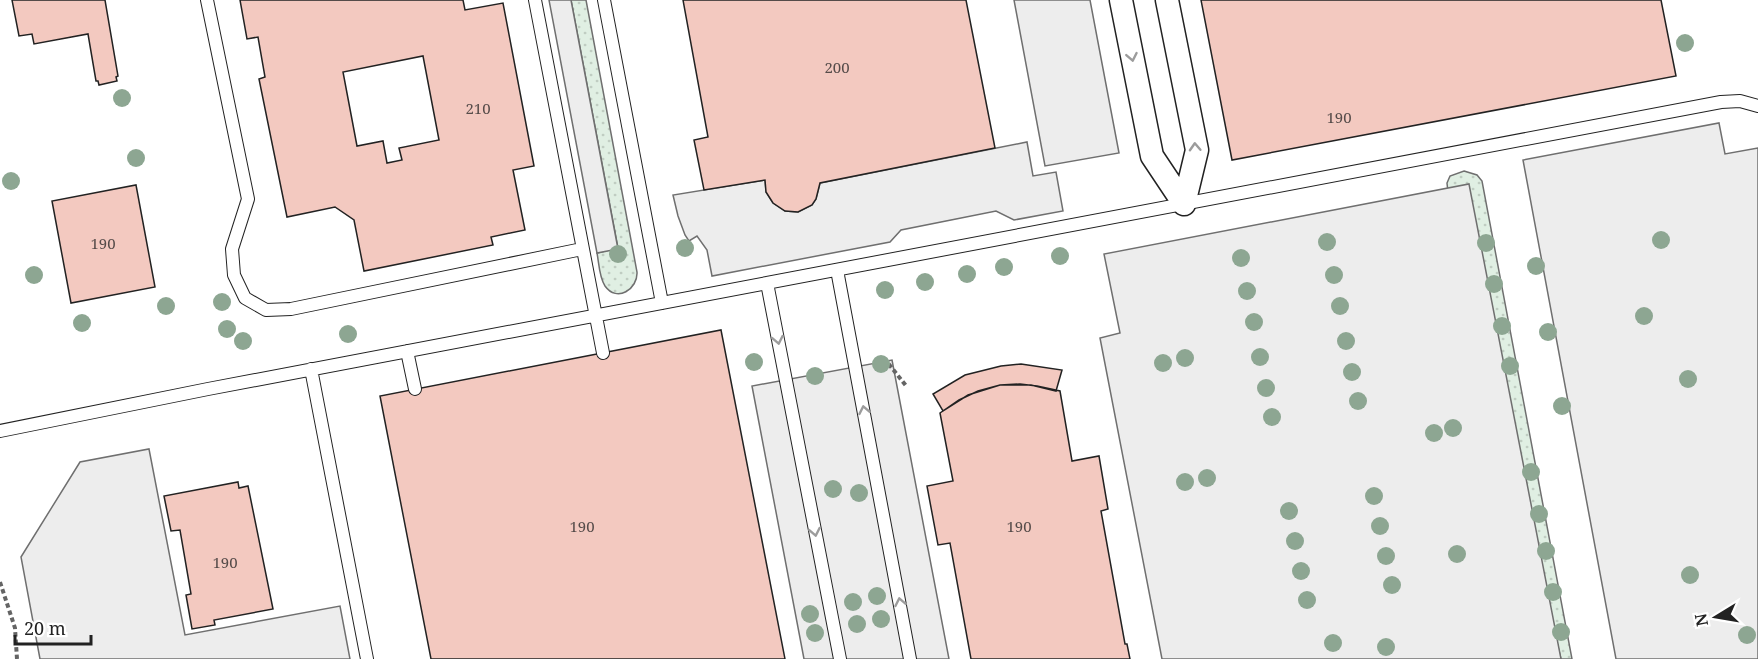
<svg xmlns="http://www.w3.org/2000/svg" width="1758" height="659" font-family="'Noto Serif',serif">
<style>
.grass{fill:url(#grass-dots);stroke:#6f6f6f;stroke-width:1.5}
.parking{fill:#ededed;stroke:#6f6f6f;stroke-width:1.5}
.building{fill:#f3c9c0;stroke:#222;stroke-width:1.5;fill-rule:evenodd}
.lines{fill:none;stroke-linecap:round;stroke-linejoin:round}
.service-casing{stroke:#222;stroke-width:14}
.minor-casing{stroke:#222;stroke-width:25}
.path{stroke:#646464;stroke-width:4;stroke-dasharray:4.5 3;stroke-linecap:butt}
.service{stroke:#fff;stroke-width:12}
.minor{stroke:#fff;stroke-width:22}
.tree{fill:#8da692}
.oneway{stroke:#9c9c9c}
.labels{text-anchor:middle;stroke-width:4.5;stroke-linejoin:round;paint-order:stroke}
.number-label{font-size:15px;fill:#564c4a}
</style>
<defs>
<pattern id="grass-dots" width="8" height="8" patternUnits="userSpaceOnUse" patternTransform="scale(1.5)"><rect width="8" height="8" fill="#e0efe3"/><path d="M2 2h.1M6 6h.1" fill="none" stroke="#c0cdc2" stroke-width="1.8" stroke-linecap="round"/></pattern>
</defs>
<rect width="100%" height="100%" fill="#fff"/>
<path class="grass" d="M571 0H586L637 272C638 289 617 303 605 286 599 277 599 263 597 253L618 248Z
M1464 171 1477 175 1482 181 1572 659H1561L1448 192 1447 183 1450 176Z"/>
<path class="parking" d="M549 0H571L618 249 597 253Z
M1014 0H1090L1119 153 1045 166Z
M1719 123 1725 154 1758 148V659H1616L1523 160Z
M1027 142 1033 176 1056 172 1063 211 1014 220 996 211 901 230 890 242 712 276 707 250 697 236 689 241 685 235 678 216 673 195 765 180 766 192 773 203 785 211 798 212 812 205 816 199 820 183Z
M1469 184 1561 659H1162L1100 338 1120 333 1104 254Z
M892 360 949 659H804L752 386Z
M149 449 185 635 340 606 350 659H40L21 557 80 462Z"/>
<path class="building" d="M12 0H105L118 76 116 77 117 81 99 85 98 81H96L88 34 34 44 32 34 19 36Z
M240 0H463L465 10 503 3 534 166 513 170 525 230 491 237 493 245 364 271 354 220 335 207 287 217 259 79 265 77 258 37 247 39ZM423 56 439 140 399 148 402 160 387 163 383 141 357 146 343 72Z
M683 0H966L995 148 820 183 816 199 812 205 798 212 785 211 773 203 766 192 765 180 704 190 694 140 708 137Z
M1201 0H1661L1676 76 1232 160Z
M136 185 155 287 71 303 52 201Z
M721 330 785 659H431L380 396Z
M1021 364 1062 370 1056 391 1031 385H1000L968 395 943 411 933 394 965 375 1001 366Z
M1020 384 1037 386 1060 391 1072 461 1099 456 1108 509 1101 511 1125 644H1127L1130 659H971L950 543 938 545 927 486 953 481 940 413 959 400 978 391 1000 385Z
M238 482 239 488 248 486 273 609 214 620 215 625 192 629 186 595 191 594 180 530 171 531 164 496Z"/>
<g class="lines">
<g class="service-casing">
<path id="service" d="M207 0 248 199 232 249 234 275 245 298 266 310 291 309 582 249
M535 0 603 353
M604 0 662 303
M837 270 910 659
M767 283 840 659
M407 351 415 389
M311 369 367 659
M0 431 208 389 1721 102 1740 101 1758 106"/>
</g>
<g class="minor-casing">
<path id="minor" d="M1121 0 1152 156 1184 204
M1167 0 1197 150 1184 204"/>
</g>
<path class="path" d="M884 358 907 387
M0 582 15 628 17 659"/>
<use href="#service" class="service"/>
<use href="#minor" class="minor"/>
</g>
<g class="tree">
<circle cx="1685" cy="43" r="9"/>
<circle cx="122" cy="98" r="9"/>
<circle cx="136" cy="158" r="9"/>
<circle cx="11" cy="181" r="9"/>
<circle cx="1661" cy="240" r="9"/>
<circle cx="1327" cy="242" r="9"/>
<circle cx="1486" cy="243" r="9"/>
<circle cx="685" cy="248" r="9"/>
<circle cx="618" cy="254" r="9"/>
<circle cx="1060" cy="256" r="9"/>
<circle cx="1241" cy="258" r="9"/>
<circle cx="1536" cy="266" r="9"/>
<circle cx="1004" cy="267" r="9"/>
<circle cx="967" cy="274" r="9"/>
<circle cx="34" cy="275" r="9"/>
<circle cx="1334" cy="275" r="9"/>
<circle cx="925" cy="282" r="9"/>
<circle cx="1494" cy="284" r="9"/>
<circle cx="885" cy="290" r="9"/>
<circle cx="1247" cy="291" r="9"/>
<circle cx="222" cy="302" r="9"/>
<circle cx="166" cy="306" r="9"/>
<circle cx="1340" cy="306" r="9"/>
<circle cx="1644" cy="316" r="9"/>
<circle cx="1254" cy="322" r="9"/>
<circle cx="82" cy="323" r="9"/>
<circle cx="1502" cy="326" r="9"/>
<circle cx="227" cy="329" r="9"/>
<circle cx="1548" cy="332" r="9"/>
<circle cx="348" cy="334" r="9"/>
<circle cx="243" cy="341" r="9"/>
<circle cx="1346" cy="341" r="9"/>
<circle cx="1260" cy="357" r="9"/>
<circle cx="1185" cy="358" r="9"/>
<circle cx="754" cy="362" r="9"/>
<circle cx="1163" cy="363" r="9"/>
<circle cx="881" cy="364" r="9"/>
<circle cx="1510" cy="366" r="9"/>
<circle cx="1352" cy="372" r="9"/>
<circle cx="815" cy="376" r="9"/>
<circle cx="1688" cy="379" r="9"/>
<circle cx="1266" cy="388" r="9"/>
<circle cx="1358" cy="401" r="9"/>
<circle cx="1562" cy="406" r="9"/>
<circle cx="1272" cy="417" r="9"/>
<circle cx="1453" cy="428" r="9"/>
<circle cx="1434" cy="433" r="9"/>
<circle cx="1531" cy="472" r="9"/>
<circle cx="1207" cy="478" r="9"/>
<circle cx="1185" cy="482" r="9"/>
<circle cx="833" cy="489" r="9"/>
<circle cx="859" cy="493" r="9"/>
<circle cx="1374" cy="496" r="9"/>
<circle cx="1289" cy="511" r="9"/>
<circle cx="1539" cy="514" r="9"/>
<circle cx="1380" cy="526" r="9"/>
<circle cx="1295" cy="541" r="9"/>
<circle cx="1546" cy="551" r="9"/>
<circle cx="1457" cy="554" r="9"/>
<circle cx="1386" cy="556" r="9"/>
<circle cx="1301" cy="571" r="9"/>
<circle cx="1690" cy="575" r="9"/>
<circle cx="1392" cy="585" r="9"/>
<circle cx="1553" cy="592" r="9"/>
<circle cx="877" cy="596" r="9"/>
<circle cx="1307" cy="600" r="9"/>
<circle cx="853" cy="602" r="9"/>
<circle cx="810" cy="614" r="9"/>
<circle cx="881" cy="619" r="9"/>
<circle cx="857" cy="624" r="9"/>
<circle cx="1561" cy="632" r="9"/>
<circle cx="815" cy="633" r="9"/>
<circle cx="1747" cy="635" r="9"/>
<circle cx="1333" cy="643" r="9"/>
<circle cx="1386" cy="647" r="9"/>
</g>
<defs><path id="oneway-chevron" d="M-2-3.5L2.5 0L-2 3.5" fill="none" stroke-width="1.6" stroke-linecap="round" stroke-linejoin="round" transform="scale(1.5)"/></defs>
<g class="oneway">
<use href="#oneway-chevron" transform="translate(1132 57) rotate(79)"/>
<use href="#oneway-chevron" transform="translate(1195 147) rotate(-93)"/>
<use href="#oneway-chevron" transform="translate(778 340) rotate(79)"/>
<use href="#oneway-chevron" transform="translate(864 410) rotate(-101)"/>
<use href="#oneway-chevron" transform="translate(815 532) rotate(79)"/>
<use href="#oneway-chevron" transform="translate(900 602) rotate(-101)"/>
</g>
<g class="labels">
<g class="number-label">
<text x="837" y="73">200</text>
<text x="478" y="114">210</text>
<text x="1339" y="123">190</text>
<text x="103" y="249">190</text>
<text x="582" y="532">190</text>
<text x="1019" y="532">190</text>
<text x="225" y="568">190</text>
</g>
</g>
<g transform="translate(1716 617) rotate(259)" stroke="#ffffff" stroke-width="4.5" paint-order="stroke">
<path d="M0-4.5L10 22L0 15L-10 22Z" fill="#222222"/>
<text y="-9" font-size="16" font-weight="bold" text-anchor="middle" fill="#222222">N</text>
</g>
<path d="M15 635v9h76v-9" fill="none" stroke="#222222" stroke-width="3"/>
<text x="24" y="635" font-size="18" fill="#222222" stroke="#ffffff" stroke-width="4.5" paint-order="stroke">20 m</text>
</svg>
